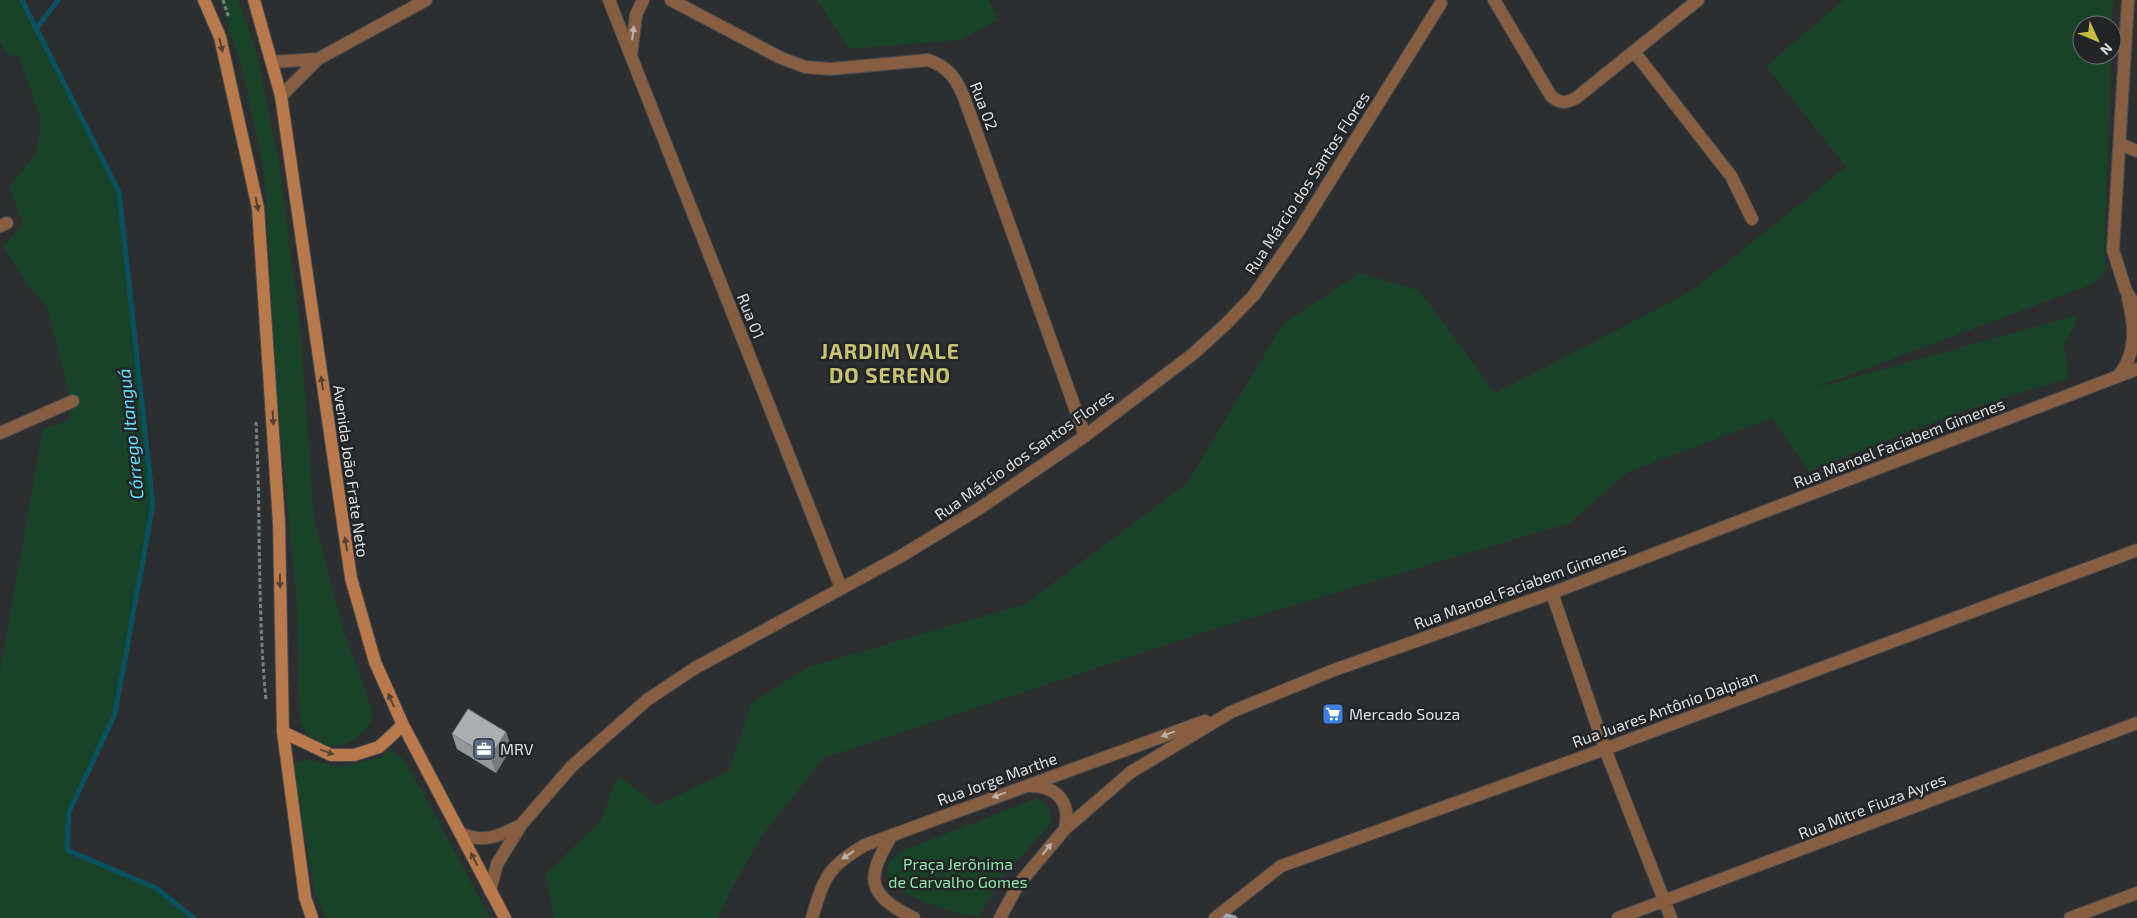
<svg xmlns="http://www.w3.org/2000/svg" width="2137" height="918" font-family="'Exo 2',sans-serif">
<style>
.green{fill:#194329}
.lines{fill:none;stroke-linecap:round;stroke-linejoin:round}
.stream{stroke:#0a5160;stroke-width:5}
.minor-casing{stroke:#484a4c;stroke-width:14}
.tertiary-casing{stroke:#484a4c;stroke-width:14}
.secondary-casing{stroke:#484a4c;stroke-width:14}
.path{stroke:#7d7e80;stroke-width:3;stroke-dasharray:4 2.5;stroke-linecap:butt}
.minor{stroke:#865f43;stroke-width:12}
.tertiary{stroke:#865f43;stroke-width:12}
.secondary{stroke:#b8794c;stroke-width:12}
.wall{fill:#949698}
.shaded-wall{fill:#787a7c}
.building{fill:#acaeb1;stroke:#787a7c}
.oneway{fill:#bfb2aa}
.oneway2{fill:#564233}
.labels{text-anchor:middle;stroke-width:5;stroke-linejoin:round;paint-order:stroke}
.street-label{font-size:16px;fill:#dedfe1;stroke:#222426}
.poi-label{font-size:16px;fill:#dedfe1;stroke:#222426;text-anchor:start}
.park-label{font-size:16px;fill:#8ee4ac;stroke:#222426}
.water-label{font-size:18px;font-style:italic;fill:#64dcfb;stroke:#222426}
.district-label{font-size:21px;font-weight:bold;letter-spacing:1px;fill:#c8c476;stroke:#222426}
</style>
<rect width="100%" height="100%" fill="#2c2e30"/>
<path class="green" d="M0 0H22L119 192 153 505 115 714 69 812 67 850 156 888 194 918H0V673L43 429 69 420 68 389 47 307 28 286 3 246 23 224 10 187 37 152 41 118 18 54 8 56 0 40Z
M220 0H238L257 55 279 163 300 327 314 520 344 632 370 704 372 719 367 728 353 740 342 745 329 746 320 745 308 737 300 722 297 605 277 393 264 169 241 63Z
M817 0H989L998 20 959 40 849 49Z
M1844 0H2113L2112 25H2082V55H2111L2104 255 2107 270 2093 284 1809 390 2077 315 2075 324 2064 344 2068 378 1961 412 1809 471 1772 418 1628 472 1570 523 1224 626 824 758 761 837 730 892 718 918H554L546 874 601 820 618 776 657 805 729 771 752 703 808 667 1025 604 1187 483 1283 324 1360 273 1420 291 1495 393 1690 292 1846 167 1766 66Z
M390 750 403 759 424 794 490 918H325L314 890 293 764 308 759 338 767 379 758Z
M1037 798C1048 804 1051 811 1051 823L1002 878 980 915C957 918 917 899 895 888 883 870 885 862 904 850Z"/>
<g class="lines">
<path class="stream" d="M22 0 119 192 153 505 115 714 69 812 67 850 156 888 194 918
M36 29 58 0"/>
<g class="minor-casing">
<path id="minor" d="M609 0 631 56 636 15 643 0
M671 0 781 58 805 67 831 69 928 60C950 67 958 81 966 103L1085 436
M1494 0 1551 96C1560 104 1566 103 1576 98L1698 0
M1635 53 1731 176 1752 219
M631 56 841 588
M318 59 426 0
M272 62 318 59 281 96
M2120 144 2137 151
M0 226 7 223
M0 433 73 401
M1552 593 1605 749 1671 918
M521 825 572 766 647 700 695 668 901 556 980 508 1085 436 1193 354 1226 324 1254 295 1298 232 1441 3
M460 833C483 844 499 836 521 825L497 864 490 891
M892 835C866 878 865 894 914 918
M1215 918 1281 866 1605 749 2137 550
M1618 918 2137 723
M2070 918 2137 893"/>
</g>
<g class="tertiary-casing">
<path id="tertiary" d="M2128 0 2113 250 2126 291 2137 308
M2119 375C2137 353 2135 326 2128 299
M1030 786C1057 786 1071 802 1065 829
M812 918C824 878 827 867 865 845L1205 721
M1000 918 1018 885 1065 829 1131 772 1231 712 1334 670 1552 593 2137 369"/>
</g>
<g class="secondary-casing">
<path id="secondary" d="M204 0 220 37 258 208 279 523 283 732 305 897 312 918
M254 0 281 96 351 578 375 662 403 725 505 918
M283 732 331 755H354L379 747 403 725"/>
</g>
<path class="path" d="M223 0 228 15 227 18
M256 422C261 514 257 608 266 700"/>
<use href="#minor" class="minor"/>
<use href="#tertiary" class="tertiary"/>
<use href="#secondary" class="secondary"/>
</g>
<path class="wall" d="M506 732 511 748 496 773 457 749 452 734Z"/>
<path class="shaded-wall" d="M506 732 511 748 496 773 490 757Z"/>
<path class="building" d="M468 709 506 732 490 757 452 734Z
M1226 913 1236 916 1238 918H1222Z"/>
<defs><path id="oneway-solid" d="M-6-.8H1V-3.2L6.5 0L1 3.2V.8H-6Z" transform="scale(1.25)"/></defs>
<g class="oneway">
<use href="#oneway-solid" transform="translate(633 33) rotate(-83)"/>
<use href="#oneway-solid" transform="translate(1168 734) rotate(160)"/>
<use href="#oneway-solid" transform="translate(999 795) rotate(160)"/>
<use href="#oneway-solid" transform="translate(1047 849) rotate(-51)"/>
<use href="#oneway-solid" transform="translate(848 855) rotate(146)"/>
</g>
<g class="oneway2">
<use href="#oneway-solid" transform="translate(221 45) rotate(77)"/>
<use href="#oneway-solid" transform="translate(257 204) rotate(79)"/>
<use href="#oneway-solid" transform="translate(322 383) rotate(-98)"/>
<use href="#oneway-solid" transform="translate(273 418) rotate(87)"/>
<use href="#oneway-solid" transform="translate(346 544) rotate(-99)"/>
<use href="#oneway-solid" transform="translate(280 581) rotate(89)"/>
<use href="#oneway-solid" transform="translate(391 700) rotate(-113)"/>
<use href="#oneway-solid" transform="translate(327 752) rotate(20)"/>
<use href="#oneway-solid" transform="translate(474 859) rotate(-117)"/>
</g>
<defs>
<g id="supermarket-square" transform="scale(1.125)"><rect x="-9" y="-9" width="18" height="18" rx="4" fill="#3f7fe0" stroke="#222426"/><path d="M-6-5.5h2.5l.6 2H6L4.5 2H-2.5L-4.4-4H-6ZM-1.5 3.2a1.3 1.3 0 1 0 .1 0ZM3 3.2a1.3 1.3 0 1 0 .1 0Z" fill="#fff"/></g>
<g id="office-square" transform="scale(1.125)"><rect x="-9" y="-9" width="18" height="18" rx="4" fill="#5c6f8a" stroke="#222426"/><path d="M-6-3h4V-5.5h4V-3h4V5H-6ZM-1-4.5V-3h2v-1.5ZM-6 0V1H6V0Z" fill="#fff"/></g>
</defs>
<g fill-rule="evenodd">
<use href="#supermarket-square" x="1333" y="714"/>
<use href="#office-square" x="484" y="749"/>
</g>
<g class="labels">
<g class="street-label">
<text transform="translate(984 106) rotate(69)" y="6">Rua 02</text>
<text transform="translate(1307 183) rotate(-57)" y="6">Rua Márcio dos Santos Flores</text>
<text transform="translate(751 316) rotate(68)" y="6">Rua 01</text>
<text transform="translate(1899 443) rotate(-21)" y="6">Rua Manoel Faciabem Gimenes</text>
<text transform="translate(1024 455) rotate(-35)" y="6">Rua Márcio dos Santos Flores</text>
<text transform="translate(351 471) rotate(82)" y="6">Avenida João Frate Neto</text>
<text transform="translate(1520 586) rotate(-20)" y="6">Rua Manoel Faciabem Gimenes</text>
<text transform="translate(1665 709) rotate(-20)" y="6">Rua Juares Antônio Dalpian</text>
<text transform="translate(997 779) rotate(-20)" y="6">Rua Jorge Marthe</text>
<text transform="translate(1872 806) rotate(-21)" y="6">Rua Mitre Fiuza Ayres</text>
</g>
<g class="poi-label">
<text x="1349" y="720">Mercado Souza</text>
<text x="500" y="755">MRV</text>
</g>
<g class="park-label">
<text x="958" y="870">Praça Jerõnima<tspan x="958" dy="18">de Carvalho Gomes</tspan></text>
</g>
<g class="water-label">
<text transform="translate(131 434) rotate(-96)" y="6">Córrego Itanguá</text>
</g>
<g class="district-label">
<text x="890" y="359">JARDIM VALE<tspan x="890" dy="24">DO SERENO</tspan></text>
</g>
</g>
<g transform="translate(2097 40) rotate(134)"><circle r="24" fill="#222426" stroke="#6d6f71"/>
<path d="M0-4L9 19L0 12L-9 19Z" fill="#c4bc3e"/>
<text y="-8" font-size="14" font-weight="bold" text-anchor="middle" fill="#dedfe1">N</text>
</g>
</svg>
